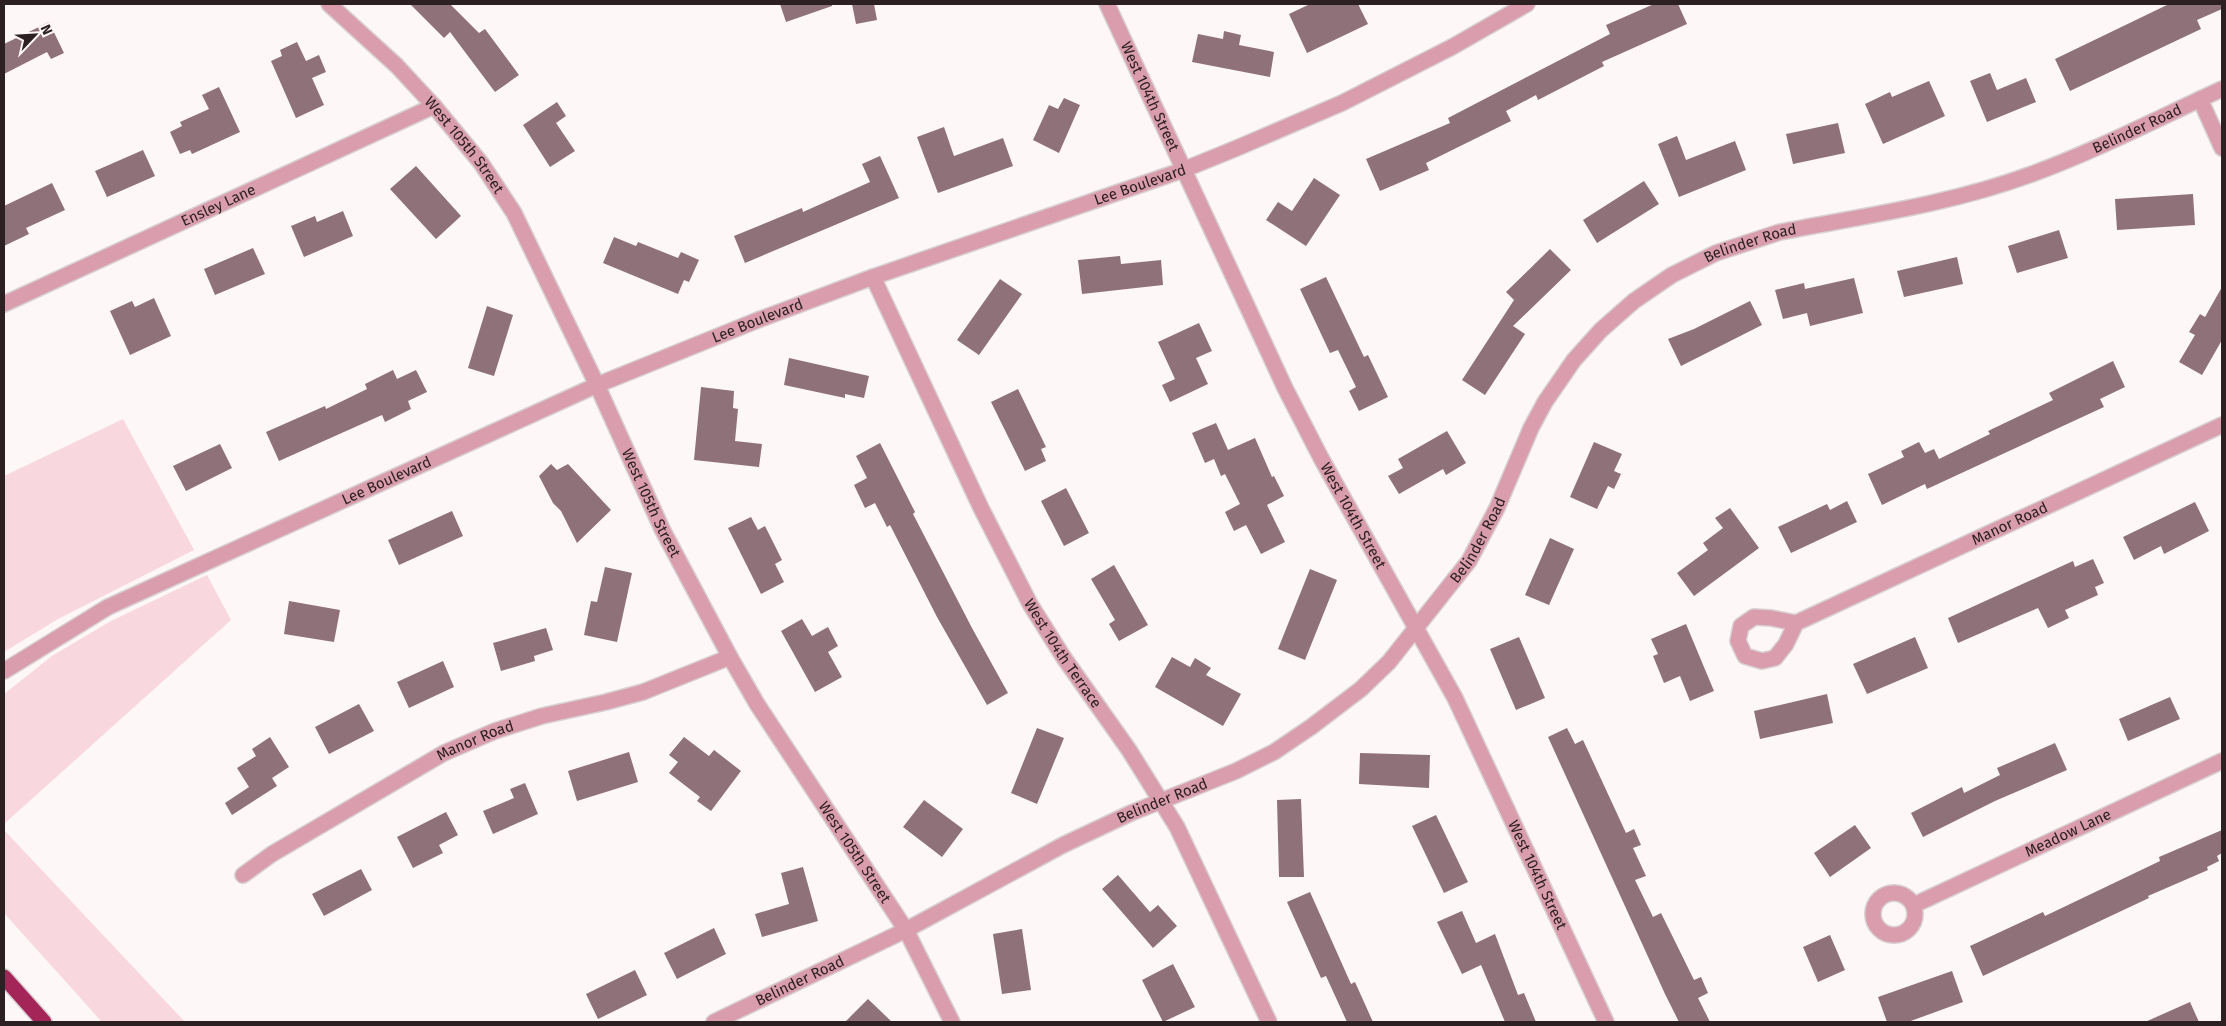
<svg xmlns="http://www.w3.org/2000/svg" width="2226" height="1026" font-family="'Fira Sans',sans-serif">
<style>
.green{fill:#f9d7df}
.building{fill:#8f7179}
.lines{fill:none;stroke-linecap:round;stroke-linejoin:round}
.minor-casing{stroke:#d8d0d2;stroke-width:18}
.tertiary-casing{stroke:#d8d0d2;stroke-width:18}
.motorway-casing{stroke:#d8d0d2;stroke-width:18}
.minor{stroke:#d99dad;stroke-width:15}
.tertiary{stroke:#d99dad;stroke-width:15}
.motorway{stroke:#a42658;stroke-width:15}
.labels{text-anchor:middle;stroke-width:4;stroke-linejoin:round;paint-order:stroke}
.street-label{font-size:15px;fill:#2c2023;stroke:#fef7f8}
</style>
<rect width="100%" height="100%" fill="#fef7f8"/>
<path class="green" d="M123 419 194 550 58 619 4 652V476Z
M207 575 231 620 4 824V694L52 656 111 621Z
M4 830 185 1022H102L4 913Z"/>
<path class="building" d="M410 4H450L479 33 485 29 519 75 495 92 450 32 444 38Z
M780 4H832V6L786 22Z
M852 4H874L877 20 856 24Z
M1310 4H1358L1368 24 1307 53 1289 14Z
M1654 4H1678L1687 24 1602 62 1604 66 1538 100 1536 95 1506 111 1511 121 1426 163 1429 170 1380 191 1366 159 1450 123 1448 118 1610 34 1606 25Z
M2169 4H2222V9L2197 20 2201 29 2070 91 2055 59Z
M49 22 64 53 51 59 47 52 4 74V44Z
M1224 31 1241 35 1239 45 1274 52 1270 77 1192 62 1198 34 1223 39Z
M297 42 306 61 319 55 326 72 312 78 324 105 296 118 271 61 282 56 280 50Z
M1990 73 1997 90 2026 78 2036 102 1987 122 1970 81Z
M1929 81 1945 116 1883 144 1865 104 1890 92 1892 97Z
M219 87 240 132 192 154 190 150 180 154 170 132 182 126 180 122 209 109 202 95Z
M1064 98 1080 105 1059 153 1033 140 1049 105 1058 109Z
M557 102 566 116 556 123 575 151 550 167 523 125Z
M1838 123 1845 153 1793 164 1786 134Z
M944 127 954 156 1003 138 1013 166 938 193 917 137Z
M1677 136 1686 160 1735 141 1746 170 1679 197 1658 144Z
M143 150 155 176 107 197 95 171Z
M880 156 899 198 745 263 734 236 802 208 803 212 870 182 862 164Z
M416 166 461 216 436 239 390 189Z
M1314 178 1340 195 1306 246 1266 220 1278 202 1292 211Z
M1644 181 1659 204 1597 243 1583 220Z
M52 183 65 210 26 228 29 234 4 246V206Z
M2193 194 2195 225 2117 230 2115 199Z
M343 211 353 236 304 257 291 226 315 216 317 222Z
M2059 230 2068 258 2017 273 2008 246Z
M614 237 636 246 638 242 678 258 681 252 699 260 689 282 684 280 678 294 603 263Z
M253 248 265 274 215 295 204 269Z
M1550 249 1571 270 1513 326 1525 334 1485 395 1462 380 1514 300 1506 292Z
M1120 256 1121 264 1161 260 1163 285 1082 294 1078 260Z
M1957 257 1963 284 1904 297 1897 271Z
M1326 277 1364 357 1368 355 1388 397 1359 411 1349 391 1356 387 1338 350 1330 353 1300 289Z
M1854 278 1863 313 1810 326 1807 313 1783 319 1775 290 1804 283 1805 289Z
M1000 279 1022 294 979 355 957 340Z
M2222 287V340L2202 375 2179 362 2195 335 2189 332 2200 314 2205 317Z
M154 298 171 336 130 355 110 311 132 301 135 307Z
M1750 301 1762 325 1681 366 1668 339 1694 329Z
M487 306 513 315 494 376 468 368Z
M1199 323 1212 351 1196 358 1208 384 1170 402 1162 385 1175 379 1158 342Z
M789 358 869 376 864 398 845 394V398L784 385Z
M2113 361 2125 387 2100 399 2104 407 1927 489 1925 484 1882 505 1868 474 1904 457 1901 451 1919 442 1925 453 1934 449 1939 459 1990 434 1988 431 2053 400 2049 393Z
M393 370 397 379 416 370 427 392 408 401 411 409 385 422 382 415 279 461 266 432 325 406 326 409 367 389 365 384Z
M701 387 734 391 733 408 738 409 735 441 762 444 759 467 694 460Z
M1018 389 1046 447 1041 449 1046 461 1025 471 991 402Z
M1216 423 1228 450 1255 438 1272 477 1274 476 1284 496 1267 505 1285 542 1261 554 1246 525 1234 531 1225 512 1240 504 1225 474 1221 476 1214 459 1205 463 1192 433Z
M1447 431 1466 463 1446 475 1443 469 1399 494 1388 476 1403 468 1398 459Z
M1594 442 1622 454 1614 471 1621 474 1614 489 1608 486 1597 509 1570 497Z
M880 443 915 512 913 514 972 628 1008 693 987 705 937 617 890 525 887 527 875 503 865 508 854 485 867 478 856 456Z
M220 444 232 468 186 491 173 466Z
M551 464 557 470 568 464 611 510 577 543 561 511 553 503 539 476Z
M1066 488 1089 533 1064 546 1041 501Z
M1847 501 1857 522 1791 553 1778 527 1827 504 1830 510Z
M2195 502 2209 531 2164 554 2161 546 2134 560 2123 537Z
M1730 508 1759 548 1694 596 1677 573 1708 550 1703 543 1723 528 1715 518Z
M452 511 463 536 399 565 388 540Z
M751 517 758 530 765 526 782 560 775 564 784 582 761 594 728 528Z
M1550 538 1574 549 1549 605 1525 595Z
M2093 559 2104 583 2095 587 2098 595 2065 610 2069 618 2048 628 2038 608 1958 643 1948 618 2073 561 2075 567Z
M1114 565 1148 625 1119 641 1109 624 1115 620 1091 579Z
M605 567 632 573 617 642 584 635 591 601 597 602Z
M1310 569 1337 580 1305 660 1278 649Z
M289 601 340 610 334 642 284 634Z
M802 619 812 636 828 627 838 646 828 652 842 677 815 692 781 631Z
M1686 624 1714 691 1690 701 1680 676 1664 683 1653 656 1658 654 1651 639Z
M546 628 553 650 534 656 535 661 501 671 493 643Z
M1519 637 1545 698 1516 710 1490 649Z
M1915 637 1928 668 1867 694 1853 664Z
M1172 657 1190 667 1195 658 1211 668 1206 675 1241 694 1223 726 1155 687Z
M443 661 454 687 409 708 397 682Z
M1827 694 1833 723 1760 739 1754 711Z
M2170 697 2180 719 2128 741 2119 719Z
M359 704 374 731 329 754 315 727Z
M1037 728 1064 738 1037 804 1011 793Z
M1567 728 1575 744 1583 740 1626 833 1634 829 1641 845 1633 848 1646 876 1635 880 1653 917 1661 913 1694 980 1701 977 1708 993 1698 998 1710 1022H1679L1665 994 1548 737Z
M270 737 289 767 272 778 277 786 232 815 225 803 249 787 237 768 256 756 252 749Z
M684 737 709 756 714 750 741 771 711 811 697 801 700 797 669 773 678 762 669 755Z
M2055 743 2067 770 1995 801 1923 837 1911 813 1962 787 1964 793 2000 775 1997 768Z
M629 752 638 782 577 801 568 771Z
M1360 753 1430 755 1429 788 1359 784Z
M525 783 538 814 493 834 483 811 514 798 510 789Z
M1301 799 1304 877H1279L1277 800Z
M924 800 963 829 942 857 903 827Z
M446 812 458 835 439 845 443 853 413 868 397 837Z
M1436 815 1468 882 1444 893 1412 826Z
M1855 825 1871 848 1830 877 1814 853Z
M2222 830V853L2217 856 2219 861 2207 867 2208 870 2148 896 2149 898 1983 976 1970 946 2043 912 2045 916 2160 861 2159 857Z
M803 867 818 921 762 937 755 914 789 904 781 873Z
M361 869 372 890 324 916 312 894Z
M1118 875 1150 912 1158 905 1177 926 1153 948 1102 889Z
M1310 892 1351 984 1355 982 1373 1022H1347L1326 976 1321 978 1287 902Z
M1462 911 1476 943 1495 934 1518 995 1524 993 1536 1022H1505L1481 965 1462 974 1437 922Z
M714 928 726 954 677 979 664 953Z
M1022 929 1031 990 1002 994 993 934Z
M1830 935 1845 970 1818 982 1803 947Z
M1173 964 1195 1007 1163 1022 1142 980Z
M635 970 647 995 598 1019 586 994Z
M1952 971 1963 1002 1908 1022H1887L1878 997Z
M868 999 892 1022H845Z
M2190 1002 2199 1022H2145Z"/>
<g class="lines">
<g class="minor-casing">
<g id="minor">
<path id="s1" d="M329 4 397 66 434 106 481 163 514 213 597 385 662 529 730 657 757 704 906 930 952 1022"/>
<path id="s2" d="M1107 4 1285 388 1321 458 1455 698 1606 1022"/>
<path d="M2200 99 2222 148"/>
<path id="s3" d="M873 277 981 508 1030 604 1064 658 1129 750 1177 827 1269 1022"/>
<path id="s4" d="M4 304 434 106"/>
<path id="s5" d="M1796 623 1786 644 1775 658 1762 661 1745 656 1738 641 1741 626 1754 617 1771 618 1796 623 2222 425"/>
<path id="s6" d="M243 875 272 854 444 753 495 731 542 716 606 702 643 692 730 657"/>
<circle cx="1894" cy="914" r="21"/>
<path id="s7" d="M1914 905 2222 761"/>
<path id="s8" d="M714 1022 906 930 1063 845 1131 813 1236 771 1274 752 1311 727 1361 689 1389 662 1469 561 1497 508 1531 428 1545 402 1574 360 1601 330 1634 301 1672 275 1716 253 1780 232C1865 216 1951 204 2032 174 2097 150 2159 118 2222 89"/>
</g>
</g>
<g class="tertiary-casing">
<g id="tertiary">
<path id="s9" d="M4 671 108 607 597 385 758 320 873 277 1183 170 1237 148 1342 103 1452 47 1527 4"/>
</g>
</g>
<g class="motorway-casing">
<path id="motorway" d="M4 977 44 1022"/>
</g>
<use href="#minor" class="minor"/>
<use href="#tertiary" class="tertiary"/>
<use href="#motorway" class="motorway"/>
</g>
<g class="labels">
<g class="street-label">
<text dy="5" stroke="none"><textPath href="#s2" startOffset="102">West 104th Street</textPath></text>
<text dy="5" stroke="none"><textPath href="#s8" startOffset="1745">Belinder Road</textPath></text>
<text dy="5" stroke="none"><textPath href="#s1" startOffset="196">West 105th Street</textPath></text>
<text dy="5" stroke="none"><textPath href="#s9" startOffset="1238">Lee Boulevard</textPath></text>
<text dy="5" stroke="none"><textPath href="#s4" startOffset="236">Ensley Lane</textPath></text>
<text dy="5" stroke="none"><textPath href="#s8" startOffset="1340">Belinder Road</textPath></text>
<text dy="5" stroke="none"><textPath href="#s9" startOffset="832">Lee Boulevard</textPath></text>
<text dy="5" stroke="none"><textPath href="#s9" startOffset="428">Lee Boulevard</textPath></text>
<text dy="5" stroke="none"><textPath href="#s1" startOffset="601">West 105th Street</textPath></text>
<text dy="5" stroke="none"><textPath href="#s2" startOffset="568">West 104th Street</textPath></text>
<text dy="5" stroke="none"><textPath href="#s5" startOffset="398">Manor Road</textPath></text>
<text dy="5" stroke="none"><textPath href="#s8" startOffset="920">Belinder Road</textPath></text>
<text dy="5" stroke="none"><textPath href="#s3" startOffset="422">West 104th Terrace</textPath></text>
<text dy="5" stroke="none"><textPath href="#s6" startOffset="269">Manor Road</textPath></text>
<text dy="5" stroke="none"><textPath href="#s8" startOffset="500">Belinder Road</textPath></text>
<text dy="5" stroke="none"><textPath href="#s7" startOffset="170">Meadow Lane</textPath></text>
<text dy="5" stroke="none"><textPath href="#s1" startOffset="1006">West 105th Street</textPath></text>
<text dy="5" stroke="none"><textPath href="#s2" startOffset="972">West 104th Street</textPath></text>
<text dy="5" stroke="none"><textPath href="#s8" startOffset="95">Belinder Road</textPath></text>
</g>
</g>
<rect width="2226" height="1026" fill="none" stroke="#2c2023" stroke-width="10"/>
<g transform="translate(35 35) rotate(65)" stroke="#fef7f8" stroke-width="4" paint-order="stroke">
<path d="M0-4L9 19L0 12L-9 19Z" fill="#2c2023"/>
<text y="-8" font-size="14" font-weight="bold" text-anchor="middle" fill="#2c2023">N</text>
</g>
</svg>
